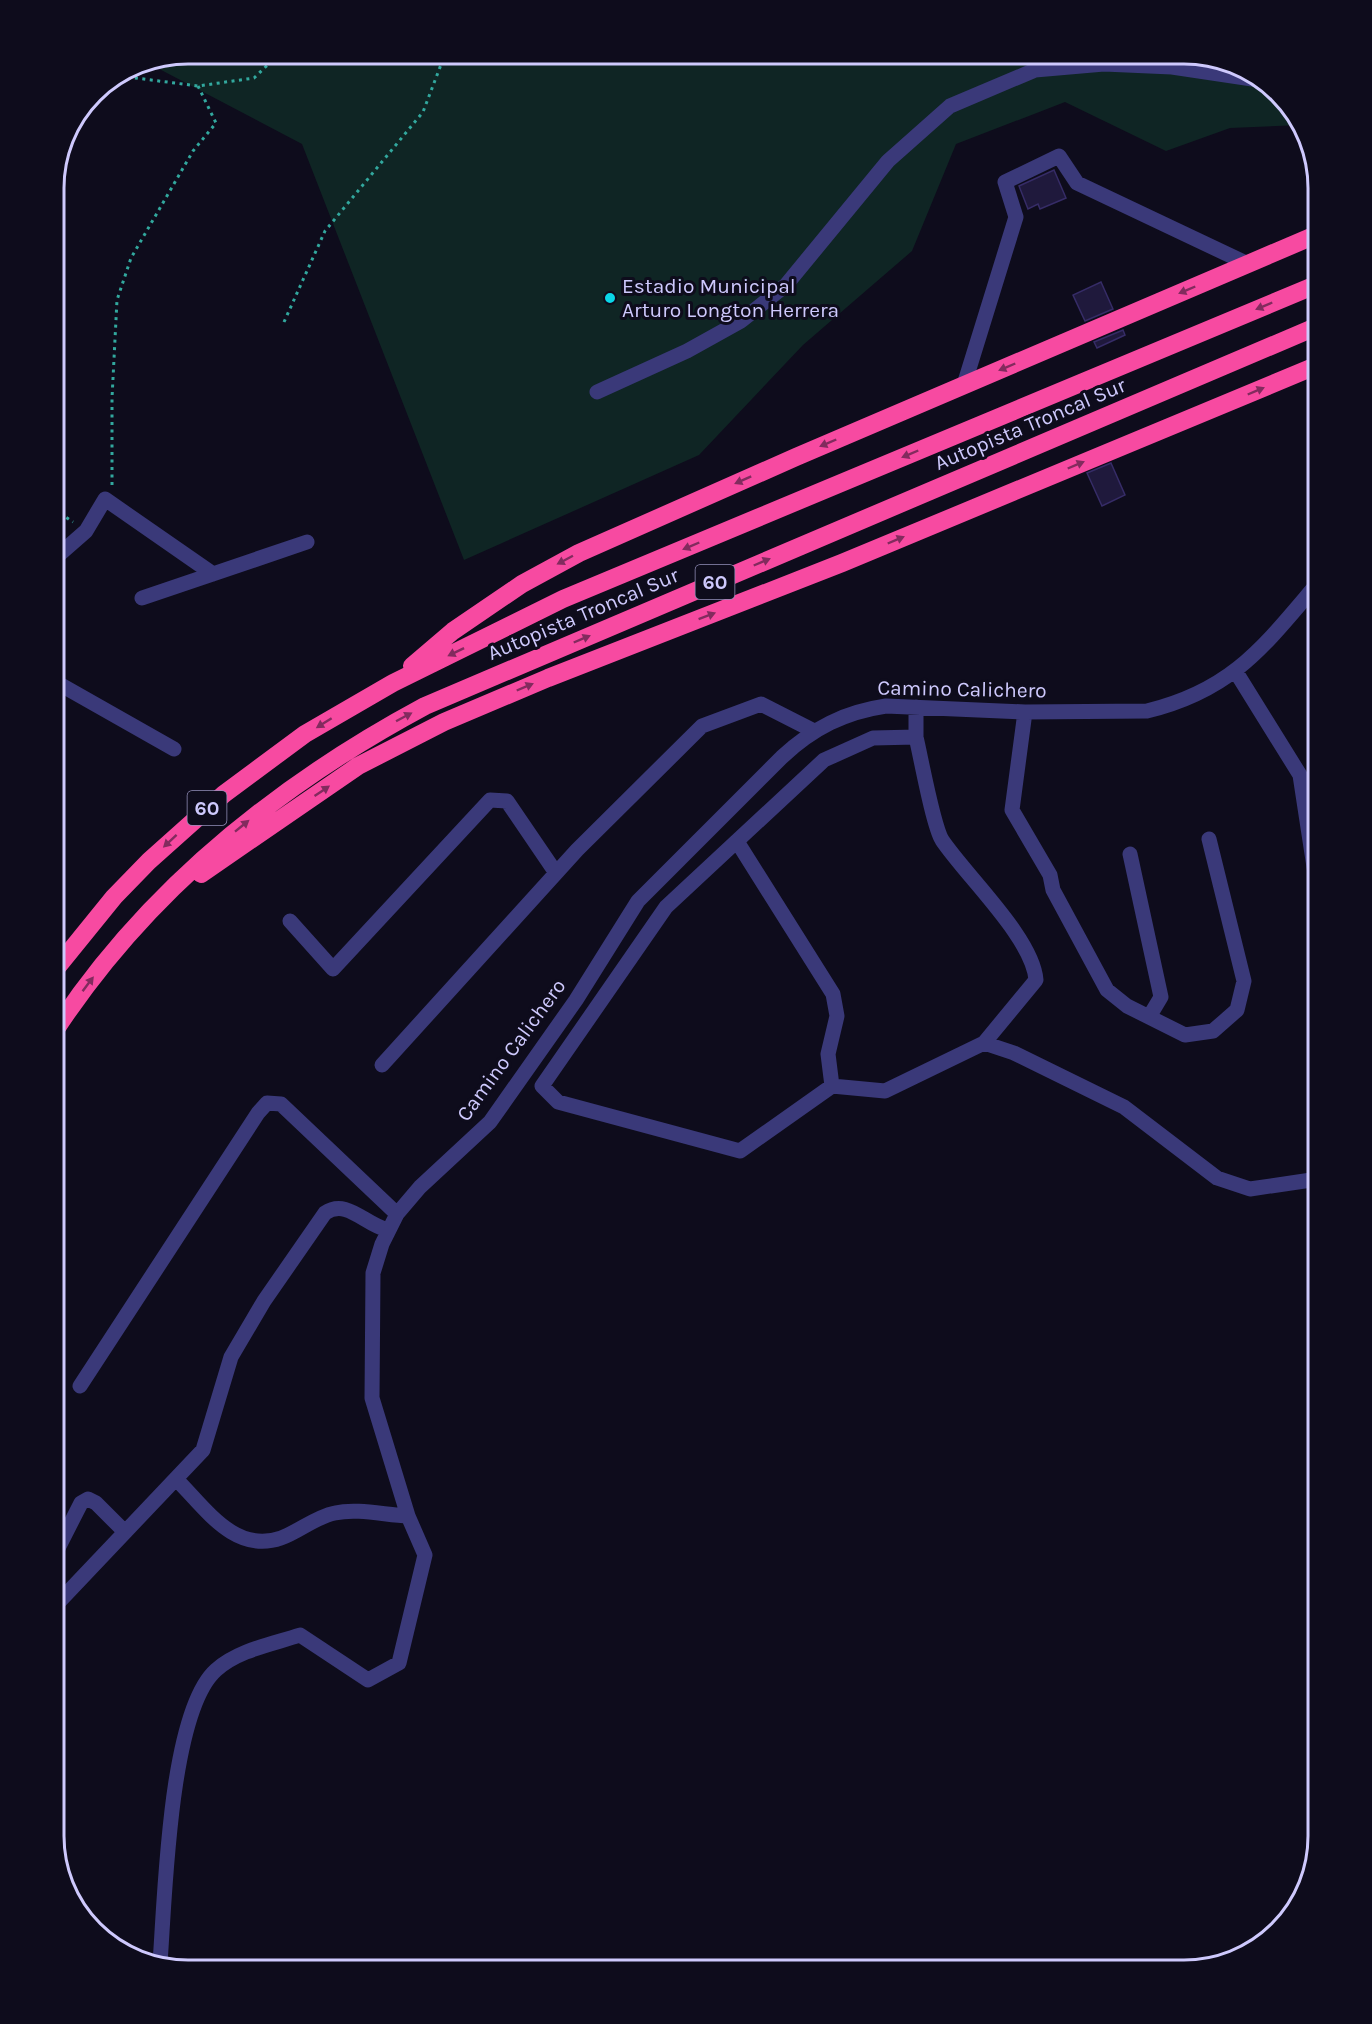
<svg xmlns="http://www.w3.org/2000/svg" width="1372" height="2024" font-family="Karla,sans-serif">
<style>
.green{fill:#0f2524}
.building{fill:#1f193c;stroke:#362c67;stroke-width:1.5}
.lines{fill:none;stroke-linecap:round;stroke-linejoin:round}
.path{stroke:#32a89e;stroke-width:3;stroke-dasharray:3 4.5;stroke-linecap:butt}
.minor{stroke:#3a3979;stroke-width:15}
.highway{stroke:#f74aa1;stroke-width:18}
.oneway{fill:#822b5e}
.poi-dot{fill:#0ad7e7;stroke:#0e0c1c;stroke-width:2}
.labels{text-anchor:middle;stroke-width:6;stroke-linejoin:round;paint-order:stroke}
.shield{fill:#0e0c1c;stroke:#9490ba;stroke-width:1.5}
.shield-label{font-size:20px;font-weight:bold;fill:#cec9fd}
.poi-label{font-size:21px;fill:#cec9fd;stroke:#0e0c1c;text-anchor:start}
.street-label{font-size:21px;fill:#cec9fd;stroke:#0e0c1c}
.rim{fill:none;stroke:#cec9fd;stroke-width:3}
</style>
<rect width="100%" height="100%" fill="#0e0c1c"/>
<path class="green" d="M189 54H1192L1251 72 1301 125 1230 128 1166 151 1065 102 956 144 912 251 803 345 699 455 464 560 302 144 146 62Z"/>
<path class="building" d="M1054 170 1066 198 1040 209 1038 204 1028 209 1019 186Z
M1101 282 1113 309 1085 321 1073 295Z
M1123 330 1125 335 1097 348 1094 342Z
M1111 463 1125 495 1102 506 1087 473Z"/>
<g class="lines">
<path class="path" d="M120 76 198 86 254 78 279 54
M284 322 325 231 423 112 445 54
M112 485V398L117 300 131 258 193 151 216 123 198 86
M54 509 73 522"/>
<path class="minor" d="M964 385 1016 217 1005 182 1059 156 1077 183 1248 264
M597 392 687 351 741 321 786 285 888 161 950 106 1035 70 1104 64 1172 67 1259 80
M54 559 86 531 105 499 213 574
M142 598 307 542
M1236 672 1300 775 1318 893
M54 681 174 749
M916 707V737
M1025 712 1012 810 1050 875 1053 890 1107 990 1127 1006 1185 1035 1213 1031 1237 1010 1244 981 1209 839
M54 791 57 792
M738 843 833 994 837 1016 828 1054 832 1086 740 1151 558 1102 542 1086 666 907 824 760 873 738 916 737C921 758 933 825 942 840 966 876 1033 938 1036 980L984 1043 885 1091 832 1086
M1130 854 1161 997 1149 1017
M290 921 333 969 490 800 507 801 556 873
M984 1043 1014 1053 1124 1107 1217 1178 1250 1189 1318 1179
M382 1065 577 850 702 726 761 704 814 731
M80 1386 258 1113 267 1103 281 1104 397 1214
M177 1480C206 1509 235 1554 281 1538 300 1531 315 1517 335 1513 357 1508 385 1515 408 1516
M54 1556 81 1503 88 1499 96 1503 124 1531
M54 1607 203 1450 231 1357 264 1301 325 1213C347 1198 365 1225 388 1230
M160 1963C165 1898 169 1712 216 1670 238 1650 273 1644 300 1635L368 1680 399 1663 425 1555 408 1516 372 1398 373 1273 382 1244 397 1214 420 1187 490 1122 576 1000 638 901 782 757C813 728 845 712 886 706L1025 712 1147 711C1233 690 1264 646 1318 583"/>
<path class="highway" d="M412 666 453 631 522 584 579 553 796 457 1318 234
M201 874 358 766 444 722 548 678 842 563 1318 365
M54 971 114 897 149 861 224 794 305 734 393 683 563 599 1318 284
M54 1032C146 891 278 785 425 706L1318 326"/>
</g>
<defs><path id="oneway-solid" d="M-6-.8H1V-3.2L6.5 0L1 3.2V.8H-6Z" transform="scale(1.5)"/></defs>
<g class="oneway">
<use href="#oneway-solid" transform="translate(1187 290) rotate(157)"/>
<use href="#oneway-solid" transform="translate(1264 306) rotate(157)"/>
<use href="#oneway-solid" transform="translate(1007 367) rotate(157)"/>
<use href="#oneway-solid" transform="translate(1256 391) rotate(-23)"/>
<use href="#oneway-solid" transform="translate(828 443) rotate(157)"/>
<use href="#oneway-solid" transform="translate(910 454) rotate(157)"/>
<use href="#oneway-solid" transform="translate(1076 465) rotate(-23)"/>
<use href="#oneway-solid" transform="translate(743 480) rotate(156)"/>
<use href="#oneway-solid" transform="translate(896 540) rotate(-23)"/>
<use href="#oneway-solid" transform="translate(691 546) rotate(157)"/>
<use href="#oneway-solid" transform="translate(565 560) rotate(152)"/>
<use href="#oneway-solid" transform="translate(762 562) rotate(-23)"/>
<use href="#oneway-solid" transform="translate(707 616) rotate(-21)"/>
<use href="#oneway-solid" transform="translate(582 639) rotate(-23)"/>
<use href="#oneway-solid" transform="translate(456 652) rotate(154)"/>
<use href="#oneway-solid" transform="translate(525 687) rotate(-23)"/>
<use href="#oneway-solid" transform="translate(404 717) rotate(-28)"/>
<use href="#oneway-solid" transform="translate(324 723) rotate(148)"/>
<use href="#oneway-solid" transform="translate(322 791) rotate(-34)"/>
<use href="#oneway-solid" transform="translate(242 826) rotate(-39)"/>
<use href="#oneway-solid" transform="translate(170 841) rotate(137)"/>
<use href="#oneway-solid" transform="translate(88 984) rotate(-53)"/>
</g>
<circle class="poi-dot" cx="610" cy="298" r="6"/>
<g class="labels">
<g class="shield">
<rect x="695.5" y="565" width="39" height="34" rx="4.5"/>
<rect x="187.5" y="791" width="39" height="34" rx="4.5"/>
</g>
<g class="shield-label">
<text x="715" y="589">60</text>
<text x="207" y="815">60</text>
</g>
<g class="poi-label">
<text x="622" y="293">Estadio Municipal<tspan x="622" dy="24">Arturo Longton Herrera</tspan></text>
</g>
<g class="street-label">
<text transform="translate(1030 424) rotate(-23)" y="7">Autopista Troncal Sur</text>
<text transform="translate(583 614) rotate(-23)" y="7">Autopista Troncal Sur</text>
<text transform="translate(962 689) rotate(1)" y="7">Camino Calichero</text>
<text transform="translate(511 1050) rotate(-54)" y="7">Camino Calichero</text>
</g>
</g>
<path d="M0 0H1372V2024H0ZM188 64H1184A124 124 0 0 1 1308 188V1836A124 124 0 0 1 1184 1960H188A124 124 0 0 1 64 1836V188A124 124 0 0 1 188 64Z" fill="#0e0c1c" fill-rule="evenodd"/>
<path class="rim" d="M188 64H1184A124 124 0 0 1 1308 188V1836A124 124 0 0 1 1184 1960H188A124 124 0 0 1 64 1836V188A124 124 0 0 1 188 64Z"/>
</svg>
